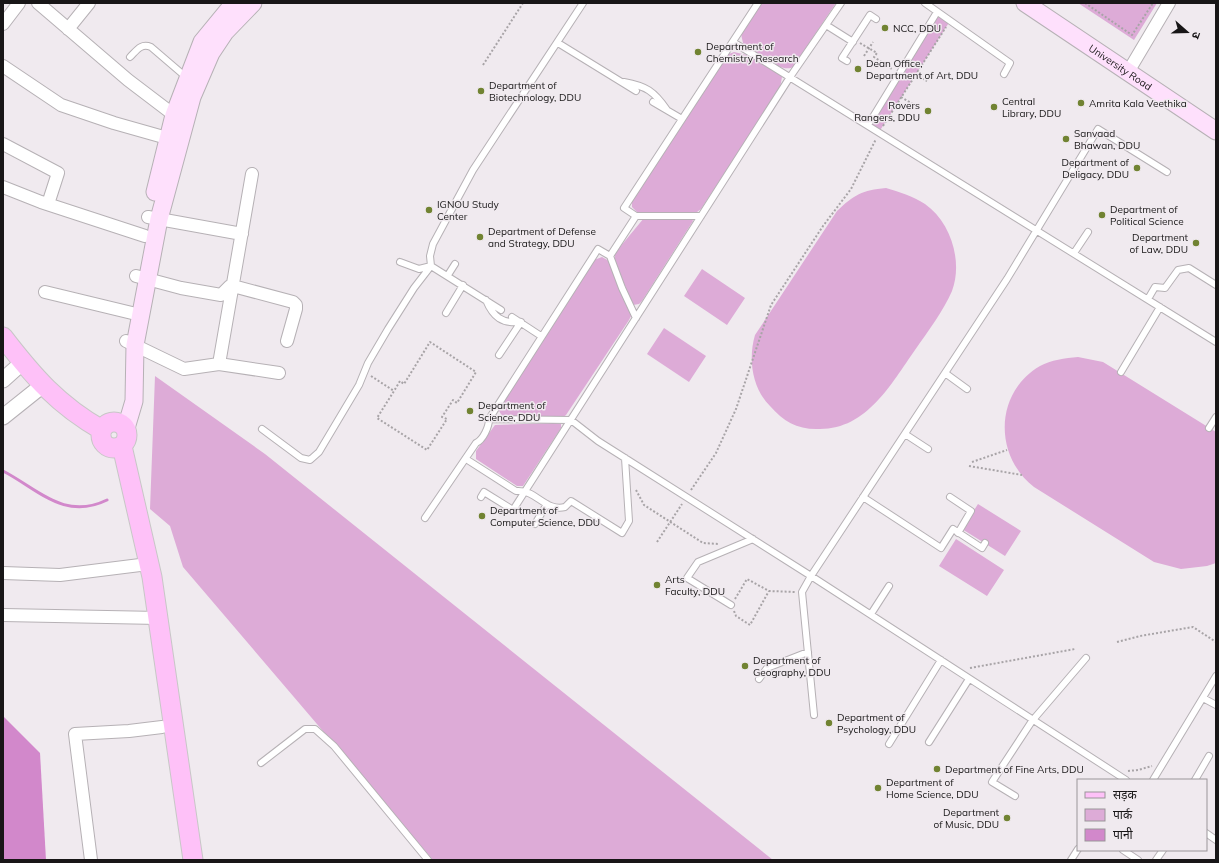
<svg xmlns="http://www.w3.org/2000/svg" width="1219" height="863" font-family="Mulish,'Noto Sans Devanagari',sans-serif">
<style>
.green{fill:#ddabd7}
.water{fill:#d288cb}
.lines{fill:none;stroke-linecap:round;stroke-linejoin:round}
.stream{stroke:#d288cb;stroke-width:3}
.service-casing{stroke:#b6b1b5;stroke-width:8}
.minor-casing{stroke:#b6b1b5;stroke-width:14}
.tertiary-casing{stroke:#b6b1b5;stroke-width:17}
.secondary-casing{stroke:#b6b1b5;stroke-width:19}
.primary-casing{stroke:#c8c7c7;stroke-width:21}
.path{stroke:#a8a4a7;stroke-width:2;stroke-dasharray:2 2;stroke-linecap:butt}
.service{stroke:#fff;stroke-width:6}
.minor{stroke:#fff;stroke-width:12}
.tertiary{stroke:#fff;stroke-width:15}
.secondary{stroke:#fee0fc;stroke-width:17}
.primary{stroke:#fec1f8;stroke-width:19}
.poi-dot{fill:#718332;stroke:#f0eaef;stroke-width:1.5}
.labels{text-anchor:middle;stroke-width:3;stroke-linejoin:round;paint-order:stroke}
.poi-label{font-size:10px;fill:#181617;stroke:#f0eaef;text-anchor:start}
.street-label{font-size:10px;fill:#181617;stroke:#f0eaef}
</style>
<rect width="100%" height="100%" fill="#f0eaef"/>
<path class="green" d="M761 3H836L793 67C782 74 751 51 743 43L741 34Z
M1078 3H1157L1134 40Z
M937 12 950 21 879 132 868 125Z
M734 52 751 56 779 73 782 77 780 88 701 209 697 212 638 213 632 207V198L725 58 729 54Z
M886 188C899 192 913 196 925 204 951 222 963 262 952 291 944 310 927 333 915 350 891 384 867 429 820 429 798 430 784 422 770 406 752 388 748 359 755 335L837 211C854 195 862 190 886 188Z
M644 218 692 219 693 221 642 301 639 304 633 305 615 265V253Z
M602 257 609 261 630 311 631 316 629 320 566 415 562 418 502 416 498 409 594 260Z
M702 269 745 298 727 325 684 296Z
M664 328 706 356 689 382 647 354Z
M1078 357 1103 362 1216 432V563L1207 566 1181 569 1154 562 1034 487C994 456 994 393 1040 366 1051 360 1065 358 1078 357Z
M155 376 265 454 773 860H433L183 567 170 526 150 509Z
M554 423 561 424V428L523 486H517L476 459V451L495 425Z
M978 504 1021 531 1005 556 962 529Z
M956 539 1004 570 987 596 939 566Z"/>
<path class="water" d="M3 716 40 753 46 860H3Z"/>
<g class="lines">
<path class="stream" d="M3 471C38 489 64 521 107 500"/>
<g class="service-casing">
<path id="service" d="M925 3 1010 63 1004 74
M826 25 853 42
M733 42 1216 342
M558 43 636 91
M130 57C137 50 141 43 151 47L186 77
M847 61 842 58 870 15 876 19
M624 82C646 86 654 91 667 110
M653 102 682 119
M868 125 937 12
M636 216H701
M1074 253 1088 232
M610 256 622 288 636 318
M400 262 419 269 431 266
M448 275 455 264
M1148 299 1155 287 1165 288 1178 270 1189 268 1216 285
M486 300C493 317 502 324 521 322
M501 310 431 266 430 256 433 244 473 170 583 3
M446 313 463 285
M512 317 541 336
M499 355 521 322
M1121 372 1160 307
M945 373 967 389
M489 419 571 420 598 441 811 576 1126 780
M1209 428 1216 417
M262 429 301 458 310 460 319 452 359 385 368 363 388 329 414 288 431 266
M905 434 928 449
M466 459 516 491C536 489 545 512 565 507L571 501 622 533 629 521 625 458
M481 497 484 492 513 510 790 77 841 3
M863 497 941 548 953 529 982 548 985 543
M950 497 971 511 958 533
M425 518 476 443C483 440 489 427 489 419L598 249 610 256 636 216 624 208 758 3
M535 524 547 504
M731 605 687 578 698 562 753 539
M871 614 889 586
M759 679 767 668 808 652
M1203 698 1216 705
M814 715 802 592 811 576 1007 279 1098 129 1167 172
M929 742 969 679
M889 744 941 660
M261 763 305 729H315L334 746 428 860
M1153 780 1216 676
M1195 780 1209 756
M1015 796 992 782 1032 721 1086 658
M1206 833 1216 840
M1123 850 1138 860
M1071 860 1078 849
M1156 860 1163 850"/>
</g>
<g class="minor-casing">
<path id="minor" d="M38 3 128 80 174 115
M3 24 19 3
M68 29 89 3
M3 66 61 105 114 123 167 138
M1128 72 1169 3
M3 144 58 173 48 204
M3 187 41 202 145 236
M148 217 242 234
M136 276 181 288 221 295 230 286H233L293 302 296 305V309L287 341
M45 292 132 313
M126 341 184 369 219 364 279 373
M219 364 252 174
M3 573 60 575 140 565
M3 615 159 618
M91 860 75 734 129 731 162 727"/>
</g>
<g class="tertiary-casing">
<path id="tertiary" d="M3 380 23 362
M3 417 43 385"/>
</g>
<g class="secondary-casing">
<g id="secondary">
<path id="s1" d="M1025 3 1216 131"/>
<path d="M155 192 174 115 202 42 234 3"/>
<path d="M126 428 134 401 135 345 159 219 192 97 211 53 225 32 253 3"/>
</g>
</g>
<g class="primary-casing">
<path id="primary" d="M3 337C33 376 58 405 102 430
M101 435a13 13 0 1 1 26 0a13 13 0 1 1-26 0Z
M122 446 152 577 193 860"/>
</g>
<path class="path" d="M1085 3 1132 35 1153 3
M860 43 877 53 874 57 892 69
M864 56 873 42
M483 65 523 3
M915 75 927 81
M901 97 913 104
M883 126 946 27
M371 376 394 391 377 418 427 450 447 419 442 417 453 400 457 403 476 372 430 342 404 384 400 381 394 391
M972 462 1007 450
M969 466 1022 475
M636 490 644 505 703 543 719 544
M691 490 716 453 736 409 771 305 823 226 851 189 876 139
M657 542 682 504
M735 599 747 579 769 591 795 592
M734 611 736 616 750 625 769 591
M1117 642 1140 636 1193 627 1216 642
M970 668 1075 649
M1128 771 1138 770 1152 766"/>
<use href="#service" class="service"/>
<use href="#minor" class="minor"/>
<use href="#tertiary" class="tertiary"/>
<use href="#secondary" class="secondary"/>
<use href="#primary" class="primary"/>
</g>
<g class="poi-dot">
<circle cx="885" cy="28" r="4"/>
<circle cx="698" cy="52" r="4"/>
<circle cx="858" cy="69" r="4"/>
<circle cx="481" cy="91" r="4"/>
<circle cx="1081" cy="103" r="4"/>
<circle cx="994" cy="107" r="4"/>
<circle cx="928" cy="111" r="4"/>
<circle cx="1066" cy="139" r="4"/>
<circle cx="1137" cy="168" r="4"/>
<circle cx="429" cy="210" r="4"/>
<circle cx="1102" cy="215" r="4"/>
<circle cx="480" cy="237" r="4"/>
<circle cx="1196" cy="243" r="4"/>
<circle cx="470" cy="411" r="4"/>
<circle cx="482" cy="516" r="4"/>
<circle cx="657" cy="585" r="4"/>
<circle cx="745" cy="666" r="4"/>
<circle cx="829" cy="723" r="4"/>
<circle cx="937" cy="769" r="4"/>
<circle cx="878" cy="788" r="4"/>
<circle cx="1007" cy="818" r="4"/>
</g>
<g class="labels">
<g class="poi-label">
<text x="893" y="32">NCC, DDU</text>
<text x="706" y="50">Department of<tspan x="706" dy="12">Chemistry Research</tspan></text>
<text x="866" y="67">Dean Office,<tspan x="866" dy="12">Department of Art, DDU</tspan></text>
<text x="489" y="89">Department of<tspan x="489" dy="12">Biotechnology, DDU</tspan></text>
<text x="1002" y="105">Central<tspan x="1002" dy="12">Library, DDU</tspan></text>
<text x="1089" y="107">Amrita Kala Veethika</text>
<text x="920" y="109" text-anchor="end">Rovers<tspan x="920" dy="12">Rangers, DDU</tspan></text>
<text x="1074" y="137">Sanvaad<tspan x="1074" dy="12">Bhawan, DDU</tspan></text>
<text x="1129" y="166" text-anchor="end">Department of<tspan x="1129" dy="12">Deligacy, DDU</tspan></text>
<text x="437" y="208">IGNOU Study<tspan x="437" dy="12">Center</tspan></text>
<text x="1110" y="213">Department of<tspan x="1110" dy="12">Political Science</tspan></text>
<text x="488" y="235">Department of Defense<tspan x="488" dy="12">and Strategy, DDU</tspan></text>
<text x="1188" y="241" text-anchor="end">Department<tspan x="1188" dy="12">of Law, DDU</tspan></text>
<text x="478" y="409">Department of<tspan x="478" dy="12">Science, DDU</tspan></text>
<text x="490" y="514">Department of<tspan x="490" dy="12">Computer Science, DDU</tspan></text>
<text x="665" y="583">Arts<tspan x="665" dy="12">Faculty, DDU</tspan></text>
<text x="753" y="664">Department of<tspan x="753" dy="12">Geography, DDU</tspan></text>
<text x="837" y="721">Department of<tspan x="837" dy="12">Psychology, DDU</tspan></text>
<text x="945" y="773">Department of Fine Arts, DDU</text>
<text x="886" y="786">Department of<tspan x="886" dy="12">Home Science, DDU</tspan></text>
<text x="999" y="816" text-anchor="end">Department<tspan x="999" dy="12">of Music, DDU</tspan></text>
</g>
<g class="street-label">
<text dy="4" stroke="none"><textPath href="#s1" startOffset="115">University Road</textPath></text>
</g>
</g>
<rect width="1219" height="863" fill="none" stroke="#181617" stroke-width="8"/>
<rect x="1077" y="779" width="130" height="72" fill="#f0eaef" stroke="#9a9599"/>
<rect x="1085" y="792" width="20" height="6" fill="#fec1f8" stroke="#9a9599"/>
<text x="1113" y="799" font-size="12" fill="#181617">सड़क</text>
<rect x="1085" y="809" width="20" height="12" fill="#ddabd7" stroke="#9a9599"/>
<text x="1113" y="819" font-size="12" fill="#181617">पार्क</text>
<rect x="1085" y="829" width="20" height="12" fill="#d288cb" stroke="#9a9599"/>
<text x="1113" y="839" font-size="12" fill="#181617">पानी</text>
<g transform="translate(1187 32) rotate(110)" stroke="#f0eaef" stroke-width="3" paint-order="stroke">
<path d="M0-3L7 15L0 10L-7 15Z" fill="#181617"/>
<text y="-6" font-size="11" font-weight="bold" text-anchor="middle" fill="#181617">उ</text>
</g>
</svg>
